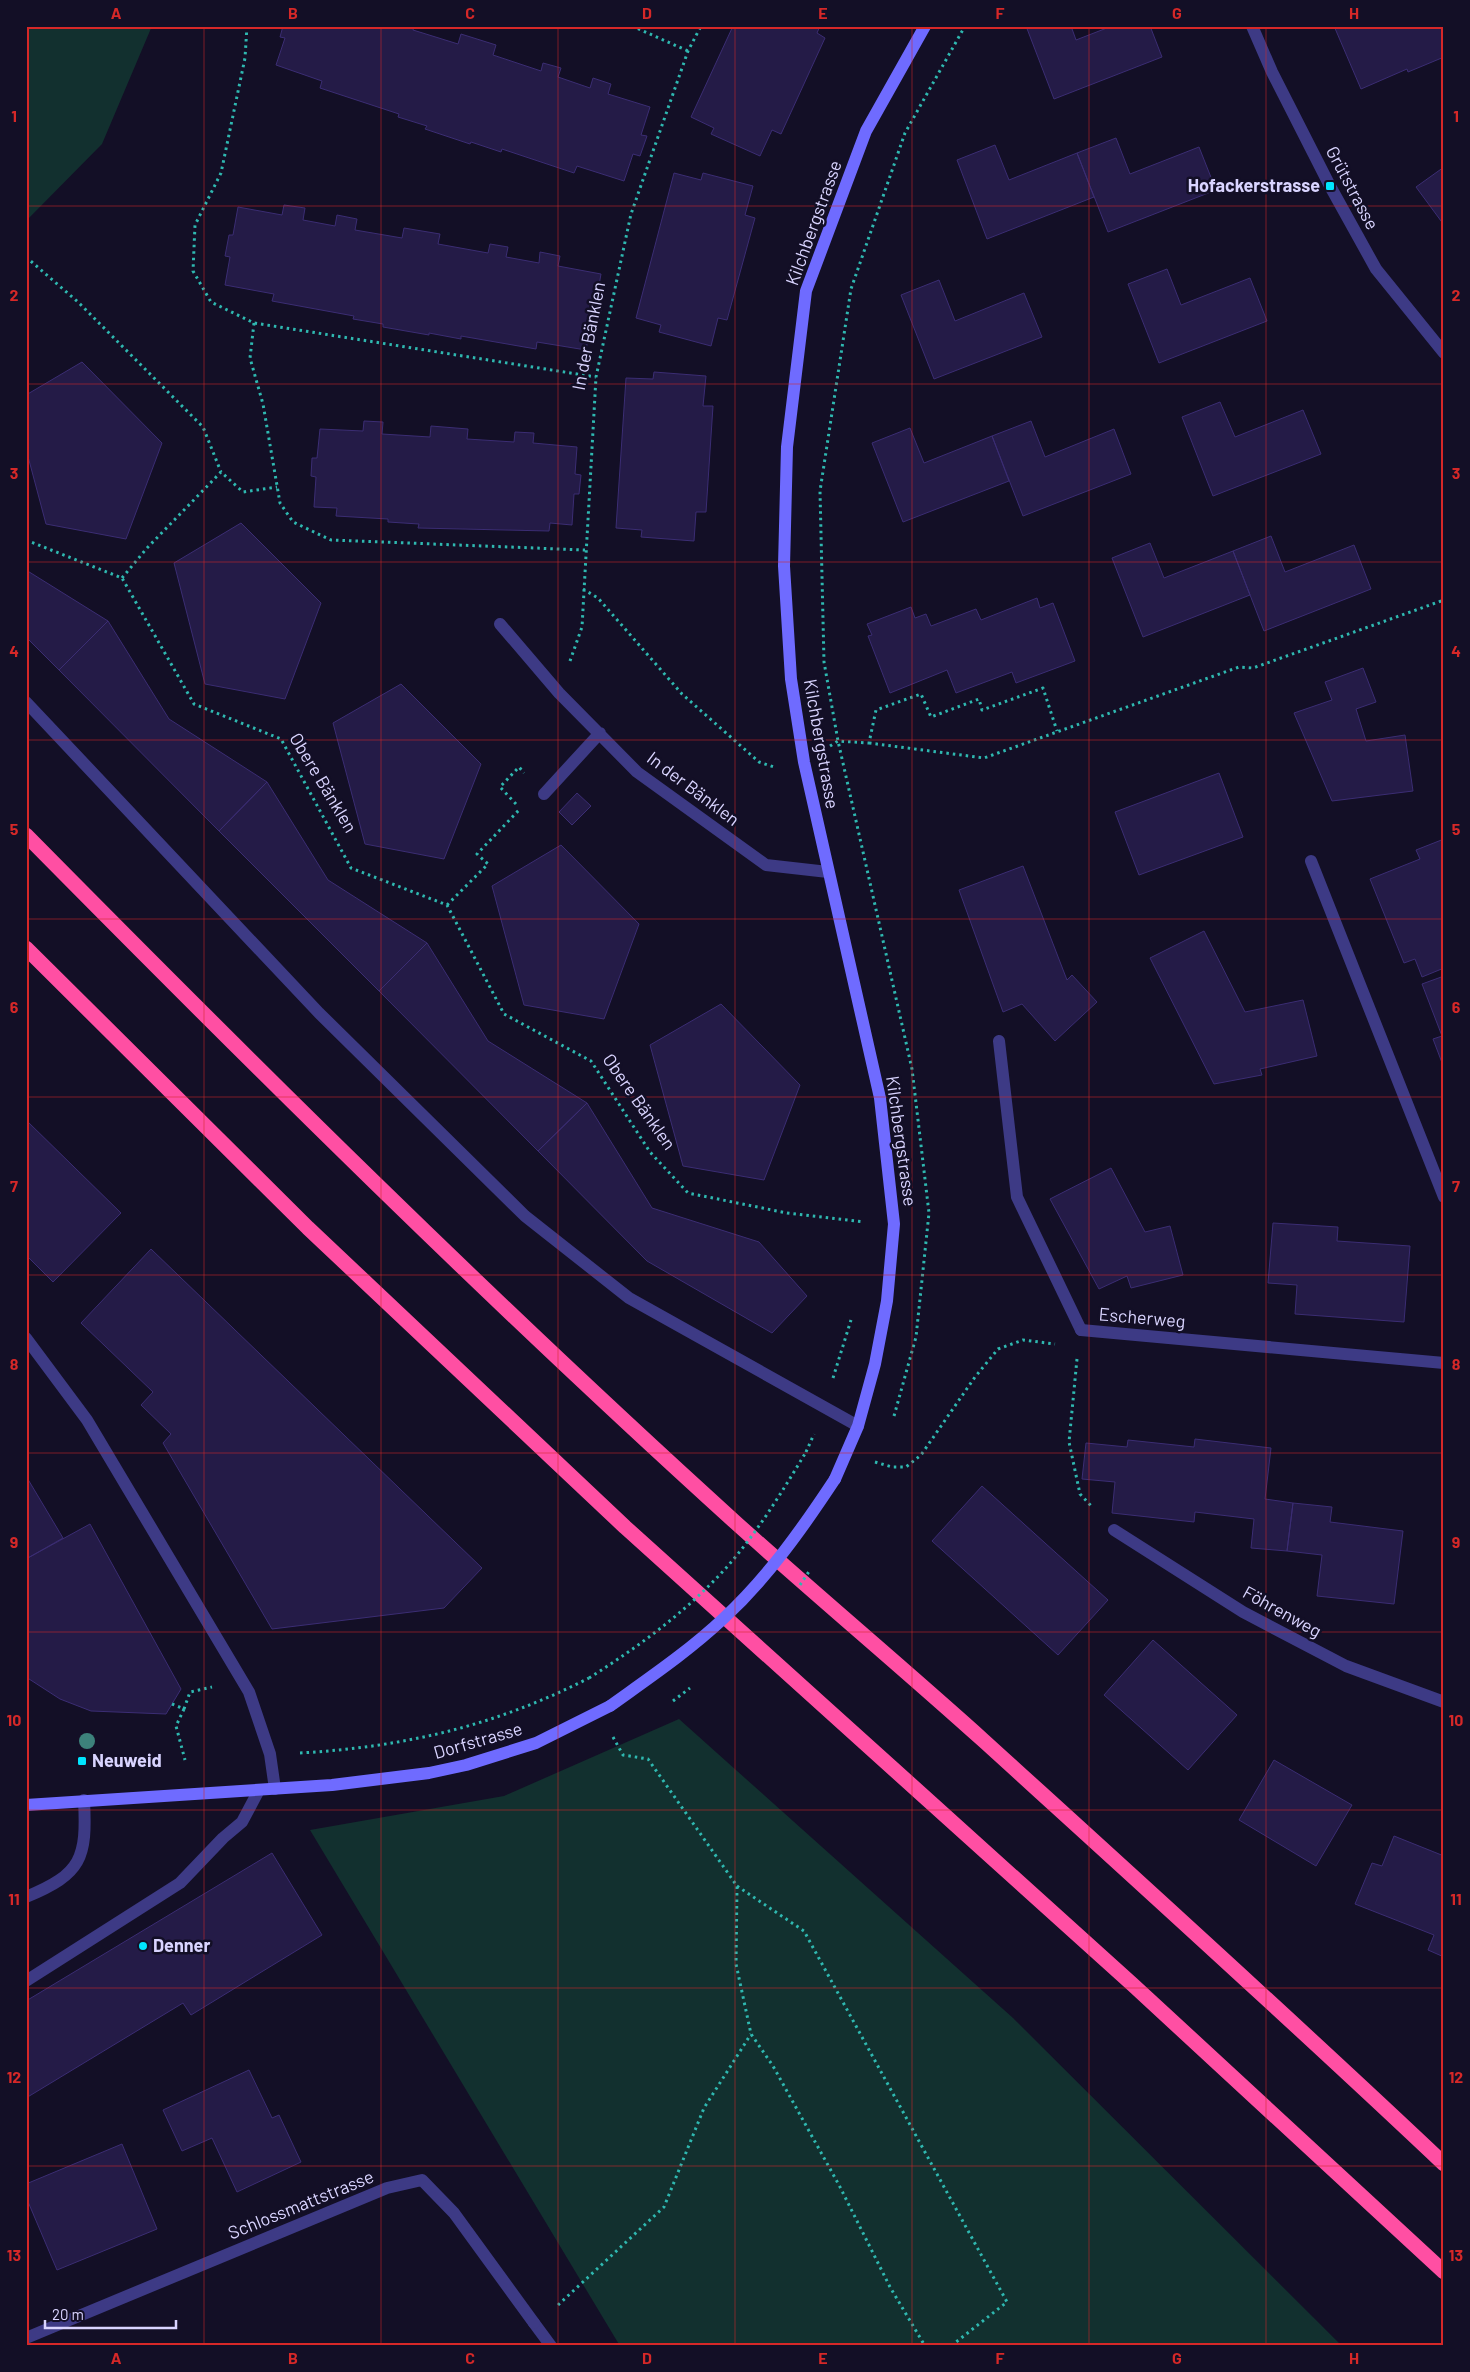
<svg xmlns="http://www.w3.org/2000/svg" width="1470" height="2372" font-family="Barlow,sans-serif">
<style>
.green{fill:#12302f}
.building{fill:#241b47;stroke:#3b2d73}
.lines{fill:none;stroke-linecap:round;stroke-linejoin:round}
.path{stroke:#2fb8b0;stroke-width:3;stroke-dasharray:2.5 4;stroke-linecap:butt}
.lane{stroke:#3d3a85;stroke-width:12}
.street{stroke:#3d3a85;stroke-width:12}
.secondary{stroke:#6f6bff;stroke-width:12}
.highway{stroke:#ff4fa3;stroke-width:15}
.path-bridge{stroke:#2fb8b0;stroke-width:3;stroke-dasharray:2.5 4;stroke-linecap:butt}
.secondary-bridge{stroke:#6f6bff;stroke-width:12}
.tree{fill:#3d827b}
.grid{fill:none;stroke:#d62828;stroke-width:1;stroke-opacity:0.55}
.poi-dot{fill:#00e5ff;stroke:#130f26;stroke-width:2}
.labels{text-anchor:middle;stroke-width:5;stroke-linejoin:round;paint-order:stroke}
.poi-label{font-size:18px;font-weight:bold;fill:#d9d4ff;stroke:#130f26;text-anchor:start}
.street-label{font-size:18px;fill:#d9d4ff;stroke:#130f26}
.neatline{fill:none;stroke:#d62828;stroke-width:2}
.grid-label{font-size:16px;text-anchor:middle;font-weight:bold;fill:#d62828}
</style>
<rect width="100%" height="100%" fill="#130f26"/>
<path class="green" d="M26 26H152L102 144 26 221Z
M679 1719 1013 2018 1342 2346H620L310 1830 504 1796Z"/>
<path class="building" d="M283 26H414L413 30 458 44 461 34 496 45 493 55 541 71 543 63 561 68 558 77 590 88 593 78 611 84 608 94 650 107 641 135 647 136 640 156 633 154 624 181 577 166 574 173 502 149 501 152 471 142 470 144 425 129 427 126 398 117 399 114 320 88 322 81 276 65 285 38 280 37Z
M733 26H820L817 33 825 38 781 134 772 130 760 156 711 134 714 128 691 117Z
M1026 26H1071L1076 40 1112 26H1150L1162 57 1054 99Z
M1334 26H1444V57L1408 72 1407 69 1361 89Z
M1116 138 1130 174 1199 147 1216 190 1108 232 1077 153Z
M995 145 1009 180 1077 153 1094 197 987 239 957 160Z
M1444 167V225L1416 187Z
M674 173 701 180 703 173 753 186 745 215 755 218 727 320 718 318 711 346 659 332 661 325 636 318Z
M284 205 305 208 303 220 335 226 337 215 357 219 355 230 402 238 404 228 440 234 438 244 488 253 490 244 508 247 506 257 539 263 540 252 560 256 558 266 601 274 596 302 602 303 599 323 591 322 586 350 537 342 536 349 461 336V339L429 333V335L383 327V324L353 319 354 316 272 301 274 294 225 285 230 257 225 256 229 235H233L238 207 282 215Z
M1167 269 1181 305 1250 278 1267 321 1159 363 1128 284Z
M939 280 955 321 1024 293 1042 337 934 379 901 295Z
M82 362 162 443 126 539 46 524 26 449V395Z
M654 372 706 376 703 406H713L706 512H696L694 541 641 537 642 530 616 528 626 378 653 379Z
M1220 402 1235 437 1303 410 1321 454 1213 496 1182 417Z
M364 421 383 422 382 434 430 437 431 426 468 429 467 439 514 442 515 432 534 433 533 443 577 447 575 474 581 475 579 494H574L572 525 550 523 549 531 418 528 419 524 388 522V519L336 516 337 508 314 507 316 477 311 476 312 458H317L320 429 363 431Z
M1031 421 1045 457 1114 429 1131 474 1023 516 992 436Z
M910 428 924 463 992 436 1009 481 903 522 872 443Z
M241 523 321 603 285 699 205 684 174 563Z
M1271 536 1285 572 1354 545 1371 589 1264 631 1233 551Z
M1150 543 1164 578 1233 551 1250 595 1143 637 1112 558Z
M26 570 108 621 59 670 26 637Z
M1037 598 1040 608 1053 603 1075 661 1016 683 1012 672 956 693 947 670 890 693 868 636 872 635 867 624 911 607 915 618 926 614 931 626 976 609 981 620Z
M108 621 169 719 267 782 219 831 59 670Z
M1363 668 1376 702 1356 709 1366 741 1405 735 1413 791 1332 801 1294 713 1332 700 1325 682Z
M401 684 481 764 444 859 365 844 333 723Z
M1219 773 1243 837 1139 875 1115 812Z
M267 782 328 880 427 943 379 991 219 831Z
M577 793 591 806 572 825 559 812Z
M1444 839V968L1422 977 1415 959 1404 963 1370 879 1420 859 1416 850Z
M561 845 639 924 604 1019 524 1005 492 886Z
M1023 866 1067 980 1072 975 1097 1002 1055 1041 1022 1004 1003 1012 959 890Z
M1204 931 1245 1012 1303 1000 1317 1056 1260 1069 1262 1075 1214 1084 1150 958Z
M427 943 488 1041 587 1103 538 1151 379 991Z
M1444 976V1068L1433 1039 1442 1036 1422 984Z
M721 1004 800 1085 764 1180 683 1166 650 1045Z
M587 1103 652 1208 759 1242 807 1296 772 1333 647 1261 538 1151Z
M26 1120 121 1213 53 1282 26 1255Z
M1111 1168 1145 1232 1170 1226 1183 1275 1131 1288 1127 1276 1099 1289 1050 1199Z
M1273 1223 1338 1227 1337 1241 1410 1246 1404 1322 1295 1314 1297 1285 1268 1283Z
M151 1249 482 1568 444 1608 272 1629 163 1443 171 1434 141 1405 153 1392 81 1323Z
M1195 1439 1271 1448 1265 1499 1293 1503 1287 1551 1251 1548 1254 1519 1195 1512 1194 1522 1112 1513 1115 1482 1082 1479 1086 1443 1127 1447 1128 1440 1194 1447Z
M26 1476 63 1538 26 1559Z
M982 1486 1108 1600 1058 1655 932 1541Z
M1293 1503 1332 1507 1330 1522 1403 1531 1394 1604 1317 1596 1322 1555 1287 1551Z
M90 1524 181 1689 166 1714 91 1711 60 1699 26 1677V1559Z
M1153 1640 1237 1715 1188 1770 1104 1695Z
M1274 1760 1352 1805 1316 1866 1239 1820Z
M1394 1836 1444 1856V1957L1428 1950 1434 1935 1355 1904 1372 1863 1382 1866Z
M272 1853 322 1935 191 2015 183 2003 26 2098V2001Z
M249 2070 272 2118 279 2115 301 2162 237 2192 212 2138 182 2151 163 2110Z
M122 2144 157 2229 57 2270 26 2197V2184Z"/>
<g class="lines">
<path class="path" d="M247 26 245 58 221 173 195 225 193 271 211 302 254 323 596 377
M632 26 688 51
M26 257 78 302 203 427 221 472
M254 323 250 358 263 404 280 503 293 522 331 540 585 550
M26 540 122 578 194 704 281 739 351 868 447 905 504 1014 591 1061 650 1152 688 1193 787 1213 864 1222
M122 578 147 548 221 472 243 492 277 487
M583 589 598 598 682 694 759 762 774 767
M570 661 582 627 596 377 631 214 688 51 701 26
M869 743 984 758 1239 667 1253 668 1444 600
M830 746 838 741 869 743 876 710 921 694 931 717 979 699 982 710 1043 688 1057 731
M516 804 500 787 519 767 524 773
M447 905 488 864 477 854 519 810
M1077 1359 1069 1442 1080 1494 1093 1508
M833 1378 851 1320
M894 1416 916 1337 929 1213 912 1069 838 741 824 662 820 491 851 289 905 133 965 26
M806 1452 814 1434
M875 1462 892 1467H906L921 1455 975 1377 998 1349 1023 1340 1055 1344
M673 1701 690 1688
M172 1704 184 1709 176 1726 185 1760
M184 1709 190 1692 212 1687
M613 1737 623 1755 648 1759 737 1886 736 1964 751 2034 773 2066 839 2185 890 2287 925 2346
M300 1753C404 1747 495 1726 589 1678
M737 1886 804 1931 1007 2302 951 2346
M558 2305 664 2207 704 2108 751 2034"/>
<path class="lane" d="M26 702 319 1013 525 1216 629 1298 858 1426
M1311 861 1444 1197
M999 1041 1017 1197 1081 1330
M26 1338 87 1420 249 1692 270 1754 275 1789
M26 1897C82 1874 87 1858 84 1800
M26 1981 180 1883 223 1838 242 1822 259 1790
M534 2323 551 2346"/>
<path class="street" d="M1252 26 1272 72 1330 186 1376 269 1444 353
M500 624 559 693 637 772 766 865 828 872
M544 794 600 733
M1081 1330 1444 1363
M1114 1530 1243 1612 1346 1666 1444 1702
M26 2338 387 2188 422 2180 454 2213 534 2323"/>
<path class="secondary" d="M835 1479 858 1426 875 1364 887 1301 894 1224 880 1098 804 762 791 679 784 566 787 447 806 291 866 131 925 26
M26 1805 332 1785 429 1773 466 1765 536 1743 610 1706"/>
<path class="highway" d="M26 835C257 1069 491 1301 735 1522 817 1596 902 1667 984 1741 1138 1881 1293 2021 1444 2164
M26 948 308 1228 625 1527 1132 1984 1444 2272"/>
<path class="path-bridge" d="M800 1585 810 1570
M589 1678C638 1647 686 1612 726 1568 757 1533 782 1492 806 1452"/>
<path class="secondary-bridge" d="M610 1706C649 1678 689 1651 724 1618 768 1577 802 1529 835 1479"/>
</g>
<circle class="tree" cx="87" cy="1741" r="8"/>
<path class="grid" d="M204 26V2346M381 26V2346M558 26V2346M735 26V2346M912 26V2346M1089 26V2346M1266 26V2346M26 206H1444M26 384H1444M26 562H1444M26 740H1444M26 919H1444M26 1097H1444M26 1275H1444M26 1453H1444M26 1632H1444M26 1810H1444M26 1988H1444M26 2166H1444"/>
<g class="poi-dot">
<rect x="1325" y="181" width="10" height="10" rx="2.5"/>
<rect x="77" y="1756" width="10" height="10" rx="2.5"/>
<circle cx="143" cy="1946" r="5"/>
</g>
<g class="labels">
<g class="poi-label">
<text x="1320" y="192" text-anchor="end">Hofackerstrasse</text>
<text x="92" y="1767">Neuweid</text>
<text x="153" y="1952">Denner</text>
</g>
<g class="street-label">
<text transform="translate(1352 188) rotate(62)" y="6">Grütstrasse</text>
<text transform="translate(814 223) rotate(-70)" y="6">Kilchbergstrasse</text>
<text transform="translate(589 336) rotate(-79)" y="6">In der Bänklen</text>
<text transform="translate(821 744) rotate(80)" y="6">Kilchbergstrasse</text>
<text transform="translate(323 783) rotate(59)" y="6">Obere Bänklen</text>
<text transform="translate(693 789) rotate(37)" y="6">In der Bänklen</text>
<text transform="translate(639 1102) rotate(55)" y="6">Obere Bänklen</text>
<text transform="translate(901 1141) rotate(82)" y="6">Kilchbergstrasse</text>
<text transform="translate(1142 1318) rotate(5)" y="6">Escherweg</text>
<text transform="translate(1282 1612) rotate(29)" y="6">Föhrenweg</text>
<text transform="translate(478 1741) rotate(-16)" y="6">Dorfstrasse</text>
<text transform="translate(301 2205) rotate(-22)" y="6">Schlossmattstrasse</text>
</g>
</g>
<rect width="1470" height="2372" fill="none" stroke="#130f26" stroke-width="55"/>
<path d="M45 2320v8h131v-8" fill="none" stroke="#d9d4ff" stroke-width="2.5"/>
<text x="52" y="2320" font-size="15" fill="#d9d4ff" stroke="#130f26" stroke-width="4" paint-order="stroke">20 m</text>
<rect x="28" y="28" width="1414" height="2316" class="neatline"/>
<g class="grid-label">
<text x="116" y="19">A</text>
<text x="293" y="19">B</text>
<text x="470" y="19">C</text>
<text x="647" y="19">D</text>
<text x="823" y="19">E</text>
<text x="1000" y="19">F</text>
<text x="1177" y="19">G</text>
<text x="1354" y="19">H</text>
<text x="14" y="122">1</text>
<text x="1456" y="122">1</text>
<text x="14" y="301">2</text>
<text x="1456" y="301">2</text>
<text x="14" y="479">3</text>
<text x="1456" y="479">3</text>
<text x="14" y="657">4</text>
<text x="1456" y="657">4</text>
<text x="14" y="835">5</text>
<text x="1456" y="835">5</text>
<text x="14" y="1013">6</text>
<text x="1456" y="1013">6</text>
<text x="14" y="1192">7</text>
<text x="1456" y="1192">7</text>
<text x="14" y="1370">8</text>
<text x="1456" y="1370">8</text>
<text x="14" y="1548">9</text>
<text x="1456" y="1548">9</text>
<text x="14" y="1726">10</text>
<text x="1456" y="1726">10</text>
<text x="14" y="1905">11</text>
<text x="1456" y="1905">11</text>
<text x="14" y="2083">12</text>
<text x="1456" y="2083">12</text>
<text x="14" y="2261">13</text>
<text x="1456" y="2261">13</text>
<text x="116" y="2364">A</text>
<text x="293" y="2364">B</text>
<text x="470" y="2364">C</text>
<text x="647" y="2364">D</text>
<text x="823" y="2364">E</text>
<text x="1000" y="2364">F</text>
<text x="1177" y="2364">G</text>
<text x="1354" y="2364">H</text>
</g>
</svg>
